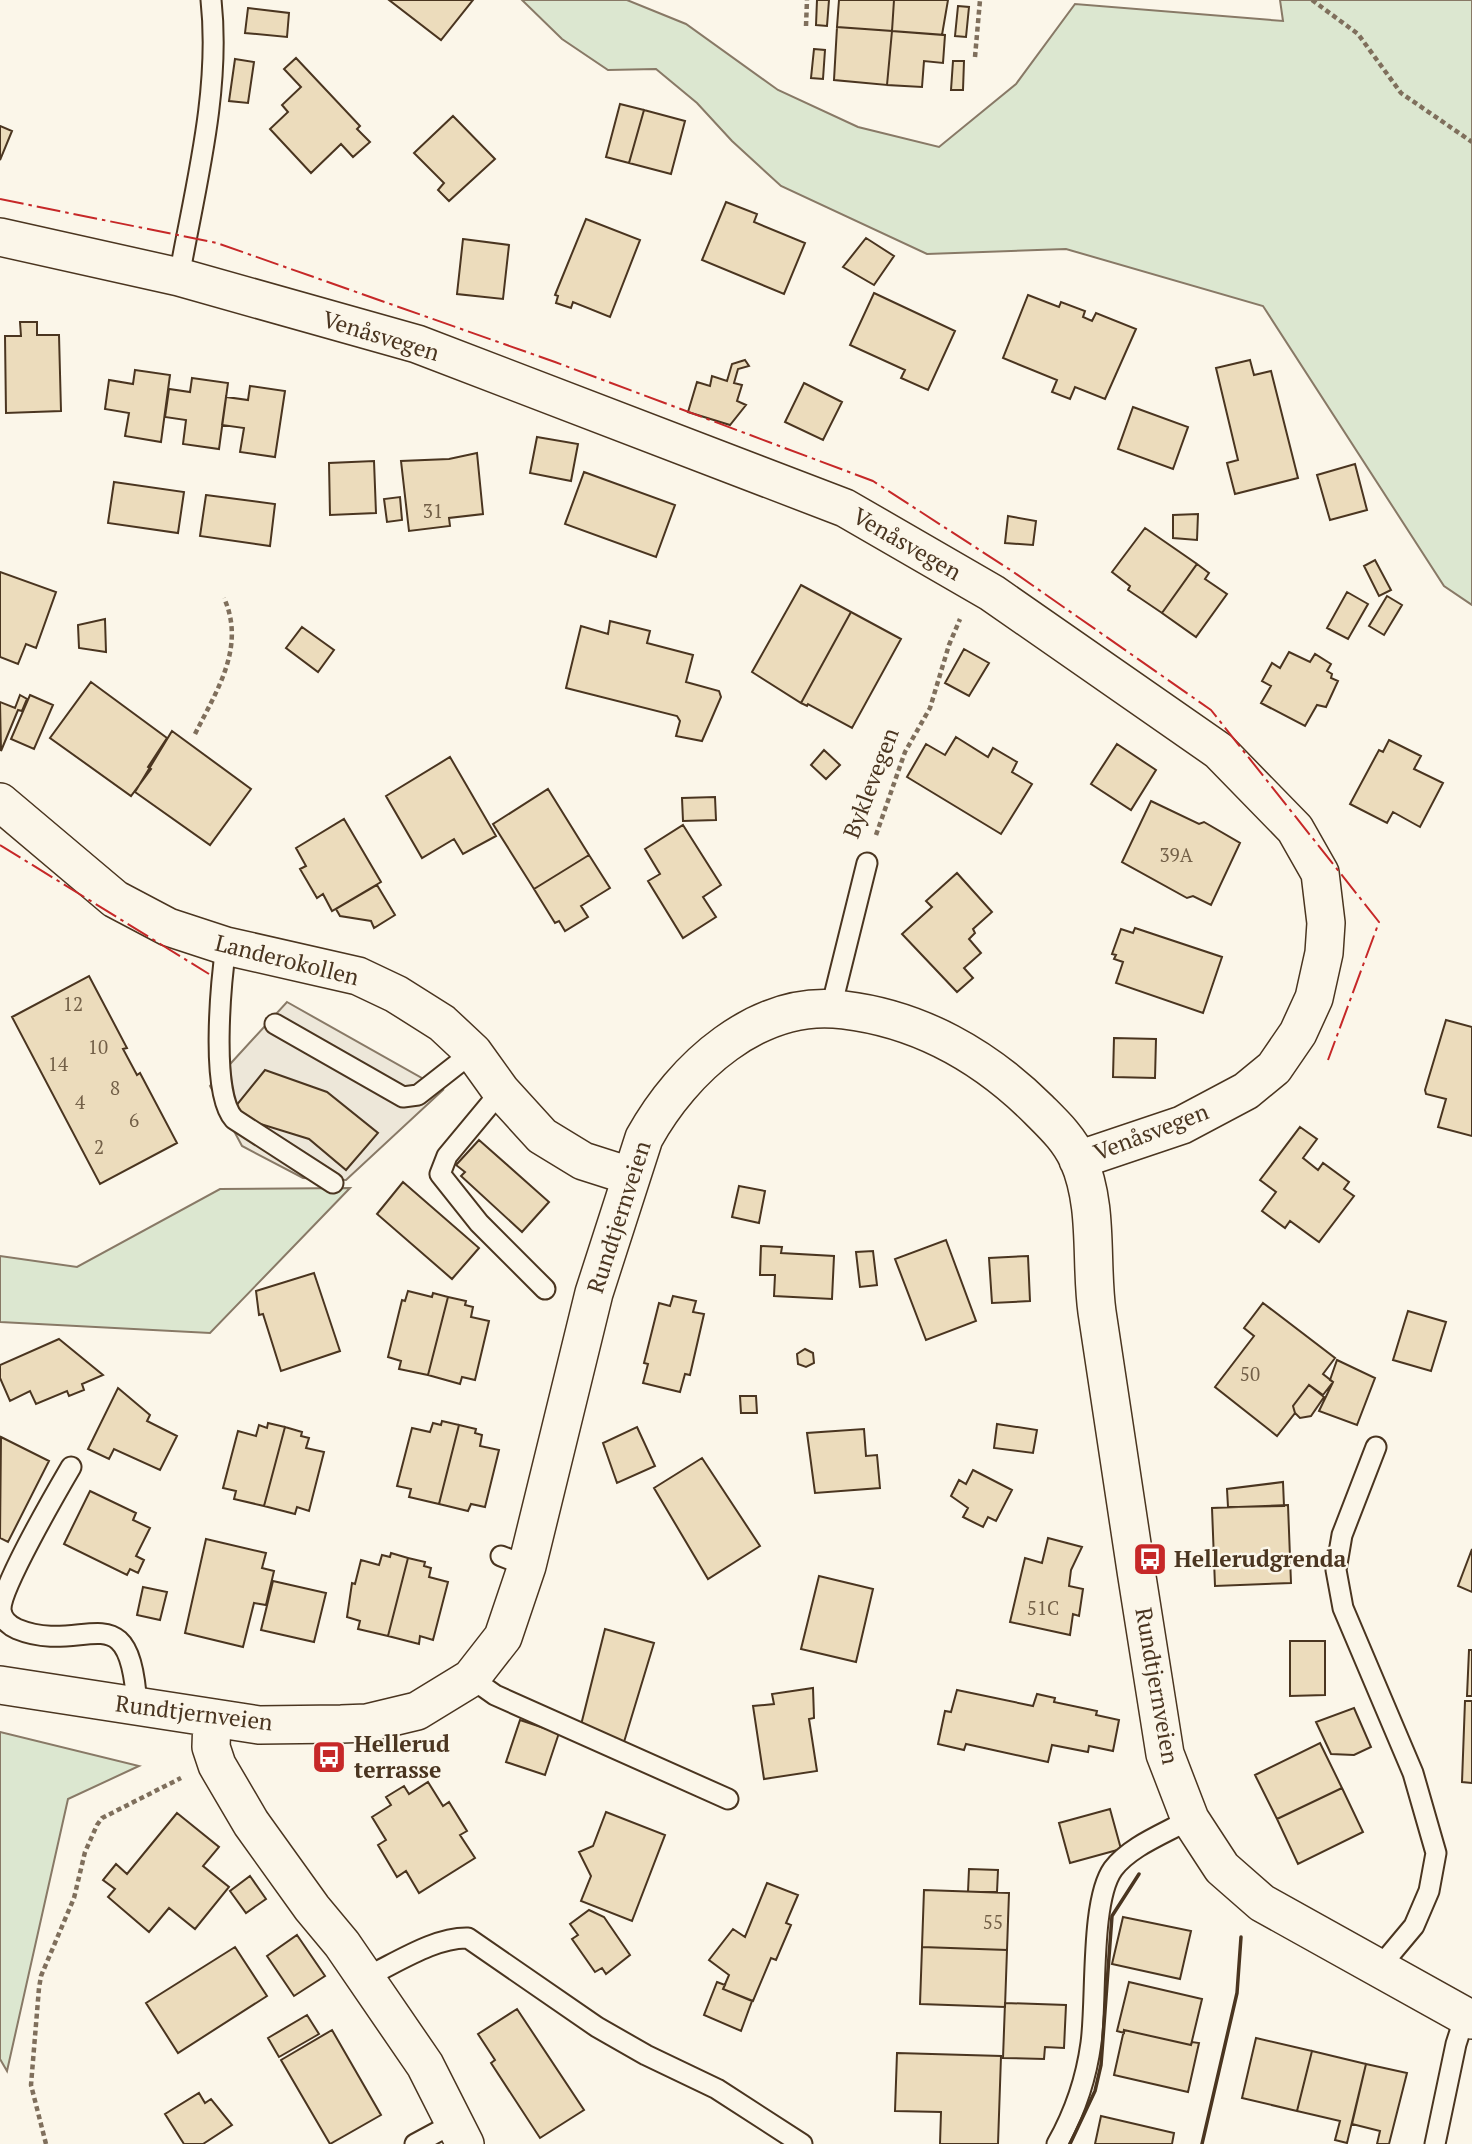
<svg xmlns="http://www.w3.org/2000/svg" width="1472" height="2144" font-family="'PT Serif',serif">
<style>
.green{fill:#dce7d0;stroke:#887966;stroke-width:2}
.parking{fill:#ede7d9;stroke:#887966;stroke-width:2}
.building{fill:#ecdcbc;stroke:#4a3520;stroke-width:2}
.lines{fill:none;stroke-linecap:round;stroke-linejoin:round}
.service-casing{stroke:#4a3520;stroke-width:23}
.minor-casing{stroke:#4a3520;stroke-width:40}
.path{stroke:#7f6f5c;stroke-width:4.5;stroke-dasharray:5 3.5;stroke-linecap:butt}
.service{stroke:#fbf6e9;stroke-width:19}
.minor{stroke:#fbf6e9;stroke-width:37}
.wall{stroke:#4a3520;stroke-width:3.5}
.power{stroke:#c62828;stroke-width:2;stroke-dasharray:24 5 3.5 5;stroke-linecap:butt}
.labels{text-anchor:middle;stroke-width:5;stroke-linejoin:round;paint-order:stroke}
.number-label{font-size:19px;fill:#725f47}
.street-label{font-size:23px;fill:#4a3520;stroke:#fbf6e9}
.poi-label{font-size:23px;font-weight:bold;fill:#4a3520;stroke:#fbf6e9;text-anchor:start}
</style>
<rect width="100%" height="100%" fill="#fbf6e9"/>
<path class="green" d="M522 0H627L686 24 778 90 858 127 939 147 1016 84 1075 4 1283 21 1280 0H1472V605L1444 586 1263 306 1066 249 927 254 781 186 732 141 697 103 656 69 608 70 562 39Z
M350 1188 210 1333 0 1322V1256L77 1267 220 1189Z
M0 1732 139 1766 68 1799 7 2071 0 2059Z"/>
<path class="parking" d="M287 1002 443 1090 346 1180 303 1178 242 1146 210 1086Z"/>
<path class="building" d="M389 0H473L441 40Z
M817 0H829L827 26 816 25Z
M839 0H894L892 31 837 27Z
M894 0H948L942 35 892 31Z
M958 6 969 7 966 37 955 36Z
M248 8 289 13 287 37 245 33Z
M837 27 892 31 887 85 834 80Z
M892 31 945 35 943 63 924 61 922 87 887 85Z
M814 49 825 50 823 79 811 78Z
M296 58 360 126 357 129 370 142 353 157 341 144 311 173 270 129 288 112 282 105 301 87 284 69Z
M235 59 254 62 248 103 229 101Z
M953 61H964L963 90H951Z
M620 104 644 110 629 163 606 157Z
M644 110 685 121 671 174 629 163Z
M453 116 495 159 449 201 438 190 444 183 414 153Z
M0 126 12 131 0 160Z
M726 202 757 214 754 222 805 243 784 294 702 260Z
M586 219 640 240 610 317 573 302 571 308 556 303 558 296 555 295Z
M866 238 894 256 874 285 843 267Z
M463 239 509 245 503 299 457 294Z
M874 293 955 331 928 390 901 378 905 370 850 345Z
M1028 295 1059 307 1061 302 1085 311 1083 317 1092 321 1096 313 1136 329 1105 399 1075 387 1070 399 1052 392 1057 380 1003 358Z
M20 322H37V335H59L61 411 6 413 5 336H21Z
M745 360 749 366 738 369 734 383 742 385 737 401 746 405 730 425 688 412 697 382 710 386 712 376 727 381 732 364Z
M1250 360 1254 375 1271 371 1298 478 1235 494 1227 463 1238 460 1216 368Z
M135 370 170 375 161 442 125 436 129 413 105 409 109 380 133 384Z
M192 378 228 383 219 449 183 444 186 420 165 417 169 389 190 392Z
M804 383 842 402 823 440 785 422Z
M250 386 285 391 275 457 240 452 244 428 222 425 226 397 248 400Z
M1133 407 1188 427 1173 469 1118 449Z
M537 437 578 444 571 481 530 473Z
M477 453 483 514 449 518 450 526 409 531 401 461 449 459Z
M374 461 376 513 330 515 329 463Z
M1355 464 1367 510 1330 520 1317 475Z
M584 472 675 505 656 557 565 524Z
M114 482 184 492 178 533 108 523Z
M206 495 275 504 270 546 200 536Z
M400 497 402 520 387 522 384 499Z
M1198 514 1197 540 1173 538V515Z
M1008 516 1036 521 1033 545 1005 543Z
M1145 528 1197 564 1162 613 1128 590 1130 586 1112 572Z
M1375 560 1391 590 1379 596 1364 566Z
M1197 564 1209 573 1205 579 1227 594 1196 637 1162 613Z
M0 572 56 592 36 648 26 644 18 664 0 657Z
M801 585 851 612 801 703 752 672Z
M1347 592 1368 604 1348 639 1327 628Z
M1387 596 1402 605 1384 635 1369 626Z
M851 612 901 639 852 728 808 704 807 706 801 703Z
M105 619 106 652 79 648 78 625Z
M610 621 650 631 647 643 693 655 686 682 719 691 721 697 702 741 676 736 680 721 677 716 566 688 581 626 608 634Z
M302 627 334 650 318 672 286 648Z
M964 649 989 663 969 696 945 683Z
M1289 652 1310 662 1315 654 1331 664 1327 671 1332 674 1331 678 1338 681 1326 707 1317 705 1305 726 1261 703 1271 686 1262 681 1272 663 1280 668Z
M91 682 167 738 148 767 151 769 131 796 50 738Z
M20 695 27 699 22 711 18 710 1 751 0 702 15 708Z
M30 695 53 705 34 749 11 739Z
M172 731 251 789 210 845 135 792Z
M956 737 988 757 993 748 1017 762 1012 772 1032 784 1001 834 907 777 926 744 945 755Z
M1389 740 1421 756 1414 769 1443 783 1420 827 1393 812 1387 823 1350 804 1379 750 1383 752Z
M1117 744 1156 770 1131 810 1091 784Z
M824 750 840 765 826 779 811 765Z
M450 757 496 836 463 854 454 839 422 858 386 796Z
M548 789 589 855 534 889 493 824Z
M715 797 716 820 683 821 682 798Z
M1151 801 1199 824 1204 822 1240 843 1211 905 1193 896 1187 898 1122 862Z
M344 819 381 882 332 911 323 894 317 898 300 869 306 866 296 848Z
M683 825 721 885 703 897 716 917 683 938 648 881 660 874 645 849Z
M589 855 610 888 581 906 588 917 565 931 559 921 555 923 534 889Z
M957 873 992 912 973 929 975 933 969 939 981 953 964 968 973 978 957 992 902 934 932 907 926 901Z
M377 885 395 915 374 928 371 921 340 916 336 909Z
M1135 928 1222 957 1203 1013 1116 983 1123 962 1114 959 1116 955 1112 954 1121 929 1133 933Z
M89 976 127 1048 123 1049 137 1075 140 1073 177 1143 100 1184 12 1017Z
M1446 1020 1472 1027V1136L1438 1127 1446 1099 1426 1094 1425 1090Z
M1114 1038 1156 1039 1155 1078 1113 1077Z
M265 1070 327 1092 378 1133 346 1170 309 1139 254 1122 235 1107Z
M1300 1127 1317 1139 1303 1158 1318 1170 1323 1163 1349 1182 1344 1189 1354 1196 1319 1242 1290 1221 1285 1228 1262 1211 1276 1192 1260 1180Z
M479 1140 549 1202 522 1232 461 1176 465 1172 456 1165Z
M403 1182 479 1248 452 1279 377 1214Z
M739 1186 765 1191 759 1223 732 1217Z
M946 1240 976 1321 926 1340 895 1259Z
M761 1246 782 1247 781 1253 834 1256 832 1299 774 1296 775 1275H760Z
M873 1251 877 1285 860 1287 856 1252Z
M1028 1256 1030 1301 992 1303 989 1258Z
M314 1273 340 1351 281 1371 263 1314 259 1315 256 1291Z
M408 1291 432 1297 433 1293 448 1297 428 1375 399 1369 401 1361 388 1357 402 1300 405 1301Z
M673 1296 696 1301 693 1312 704 1314 690 1375 685 1374 680 1392 643 1383 648 1364 644 1363 659 1303 670 1306Z
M448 1297 466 1301 465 1305 473 1307 471 1317 489 1321 475 1380 462 1377 460 1384 428 1375Z
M1263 1303 1335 1358 1323 1374 1333 1382 1323 1395 1309 1385 1293 1406 1295 1413 1277 1436 1215 1387 1254 1336 1244 1328Z
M1408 1311 1446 1322 1431 1371 1393 1360Z
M59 1339 103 1375 82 1384 84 1390 69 1396 67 1391 36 1404 30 1391 10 1401 0 1378V1365Z
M805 1349 813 1353 814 1363 806 1367 798 1364 797 1354Z
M1337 1360 1375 1378 1357 1425 1319 1411 1333 1382 1330 1380Z
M1309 1385 1324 1397 1311 1416 1300 1418 1295 1413 1293 1406Z
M118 1388 150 1415 147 1421 177 1436 160 1470 114 1449 109 1459 88 1449Z
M740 1396H756L757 1413H741Z
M442 1421 459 1425 439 1504 409 1497 411 1489 397 1486 412 1428 430 1432 433 1423 441 1425Z
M268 1423 285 1427 264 1506 234 1499 236 1491 223 1488 238 1431 256 1436 259 1425 267 1428Z
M997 1424 1037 1430 1033 1453 994 1448Z
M459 1425 476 1429 475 1433 482 1435 480 1446 499 1450 485 1507 471 1504 468 1511 439 1504Z
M285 1427 302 1432 301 1436 309 1438 306 1448 324 1452 309 1511 297 1507 295 1514 264 1506Z
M637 1427 655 1466 617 1483 603 1443Z
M864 1429 866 1456 877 1455 880 1488 815 1493 807 1433Z
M1 1437 49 1461 8 1542 0 1538Z
M702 1458 760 1546 708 1579 654 1488Z
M973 1470 1012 1490 996 1521 988 1517 983 1527 963 1517 968 1508 951 1496 959 1480 966 1484Z
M1283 1482 1284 1506 1228 1507 1227 1489Z
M90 1491 136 1513 133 1520 150 1528 136 1556 144 1560 138 1573 130 1569 127 1575 64 1544Z
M1288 1505 1291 1583 1215 1586 1212 1508Z
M1048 1538 1082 1547 1071 1570 1069 1586 1083 1589 1079 1616 1073 1614 1070 1635 1010 1622 1025 1558 1042 1563Z
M206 1539 266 1553 262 1568 274 1571 266 1605 254 1603 243 1647 185 1633Z
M1472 1549V1592L1458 1586Z
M391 1553 408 1558 388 1636 358 1629 360 1621 347 1617 352 1583 355 1584 361 1560 379 1565 382 1555 390 1557Z
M408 1558 425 1562 424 1566 431 1568 429 1577 448 1582 433 1640 420 1636 419 1644 388 1636Z
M819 1576 873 1589 856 1662 801 1649Z
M273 1581 326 1593 314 1642 261 1630Z
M143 1587 167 1592 160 1620 137 1615Z
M605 1629 654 1643 624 1742 581 1725Z
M1290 1641H1325V1695L1290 1696Z
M1469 1650H1472V1696H1467Z
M813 1688 814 1718 809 1719 817 1771 764 1779 753 1706 774 1704 772 1694Z
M957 1690 1033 1706 1037 1694 1055 1698 1054 1702 1097 1711 1096 1715 1119 1720 1113 1751 1089 1746 1088 1752 1052 1745 1048 1762 966 1744 964 1750 938 1744 945 1711 951 1712Z
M1465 1701H1472V1783L1462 1782Z
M1354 1708 1371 1747 1354 1755 1331 1754 1316 1722Z
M520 1720 559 1733 545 1775 506 1762Z
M1320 1743 1342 1788 1277 1819 1255 1775Z
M428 1782 443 1806 449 1802 467 1831 460 1835 475 1858 419 1893 406 1871 397 1877 378 1845 386 1840 372 1817 391 1805 386 1797 404 1786 409 1794Z
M1342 1788 1363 1832 1298 1864 1277 1819Z
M1110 1809 1121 1849 1070 1863 1059 1823Z
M606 1812 665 1835 632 1921 581 1901 591 1876 579 1852 593 1846Z
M177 1813 219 1847 203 1866 229 1887 195 1929 169 1908 149 1932 108 1897 115 1889 103 1880 116 1864 127 1874Z
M969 1869 998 1870 997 1892H968Z
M250 1876 266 1899 246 1913 230 1891Z
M767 1883 798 1895 786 1923 791 1925 776 1960 771 1958 753 2001 723 1989 729 1975 709 1960 733 1929 745 1937Z
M924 1890 1009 1893 1007 1950 922 1947Z
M589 1910 604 1917 630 1955 606 1974 602 1968 595 1972 572 1939 578 1935 570 1924Z
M1123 1917 1191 1931 1180 1979 1112 1964Z
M297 1935 325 1976 294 1996 267 1956Z
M235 1947 267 1996 178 2053 146 2003Z
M922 1947 1007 1950 1005 2007 920 2004Z
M717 1982 725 1985 723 1989 752 2001 741 2031 704 2015Z
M1129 1982 1202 1999 1191 2045 1124 2030V2033L1117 2031Z
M1005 2003 1066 2005 1064 2048 1045 2047 1044 2059 1003 2058Z
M517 2009 584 2110 540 2138 491 2063 495 2060 478 2034Z
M307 2015 319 2034 279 2057 268 2038Z
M332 2030 381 2115 330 2144 281 2060Z
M1124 2030 1191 2045 1192 2042 1199 2043 1188 2092 1114 2075Z
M1256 2038 1312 2051 1297 2111 1242 2098Z
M1312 2051 1366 2064 1347 2143 1335 2140 1340 2121 1297 2111Z
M897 2053 1001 2056 998 2144H940L941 2112 895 2111Z
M1366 2064 1407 2073 1389 2144H1377L1380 2131 1352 2124Z
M199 2093 205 2103 211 2099 232 2125 203 2144H184L165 2114Z
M1101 2116 1174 2133 1172 2144H1095Z"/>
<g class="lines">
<g class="service-casing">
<path id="service" d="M179 277C195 188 221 91 211 0
M226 946C221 982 210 1093 234 1119L333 1183
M831 1008 867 863
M275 1024 403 1097 418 1095 473 1052
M501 1091 447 1156 440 1174 479 1223 545 1289
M1376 1447 1342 1535 1336 1570 1343 1608 1413 1773 1436 1853 1429 1891 1414 1926 1378 1969
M71 1467C57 1491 0 1589 1 1610 2 1620 10 1626 17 1629 85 1657 130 1587 137 1707
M501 1556 527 1566
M471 1678 495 1695 728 1799
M364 1978C395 1964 434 1937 468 1938L597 2027 646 2055 717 2089 802 2144
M415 2144 454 2123
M1057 2144C1075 2112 1086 2080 1091 2043 1097 2000 1090 1901 1113 1869 1130 1846 1166 1833 1190 1819
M1435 2144 1456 2044 1465 2016"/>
</g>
<g class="minor-casing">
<path id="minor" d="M0 237 179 277 417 344 845 508 992 593 1219 751 1295 829 1320 873 1326 923 1324 953 1314 998 1298 1033 1274 1068 1246 1091 1182 1125 1078 1160
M0 802 115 899 168 927 226 946 358 976 396 994 442 1023 473 1052 501 1091 542 1136 583 1161 630 1176
M0 1685 259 1725 341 1724 367 1723 417 1711 471 1678 503 1637 527 1566 594 1293 644 1138C682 1069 758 998 844 1010 919 1019 985 1056 1039 1110 1054 1125 1069 1139 1078 1159 1099 1206 1090 1262 1097 1312 1119 1459 1141 1607 1165 1754L1190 1819 1222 1868 1262 1903 1472 2020
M212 1718 211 1747 217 1765 251 1823 312 1908 342 1944 425 2065 465 2144"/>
</g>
<path class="path" d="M1312 0 1358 34 1401 93 1472 142
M806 26 807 0
M975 57 980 0
M195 734C217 690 246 647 224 598
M876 835 905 752 930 708 949 645 960 619
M46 2144 31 2085 39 1988 41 1976 74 1898 85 1852 97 1825 102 1818 181 1778"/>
<use href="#service" class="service"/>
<use href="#minor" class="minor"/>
<path class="wall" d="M1070 2144 1095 2091 1101 2065 1112 1916 1139 1874
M1202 2144 1237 1993 1241 1937"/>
<path class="power" d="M0 199 217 243 555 362 873 481 1012 571 1211 710 1379 922 1328 1060
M0 845 209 974"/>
</g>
<defs>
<g id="bus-square" transform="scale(1.75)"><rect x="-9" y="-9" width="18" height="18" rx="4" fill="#c62828" stroke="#fbf6e9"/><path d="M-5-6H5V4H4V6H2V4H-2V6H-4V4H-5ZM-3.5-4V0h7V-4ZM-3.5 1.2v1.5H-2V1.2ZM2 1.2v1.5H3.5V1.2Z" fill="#fff"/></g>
</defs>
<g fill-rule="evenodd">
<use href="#bus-square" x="1150" y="1559"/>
<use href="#bus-square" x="329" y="1757"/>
</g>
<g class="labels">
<g class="number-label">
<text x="433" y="518">31</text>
<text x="1176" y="862">39A</text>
<text x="73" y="1011">12</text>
<text x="98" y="1054">10</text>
<text x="58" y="1071">14</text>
<text x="115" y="1095">8</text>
<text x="80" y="1109">4</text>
<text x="134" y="1127">6</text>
<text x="99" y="1154">2</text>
<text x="1250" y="1381">50</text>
<text x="1043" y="1615">51C</text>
<text x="993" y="1929">55</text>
</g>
<g class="street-label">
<text transform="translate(381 336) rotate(17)" y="8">Venåsvegen</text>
<text transform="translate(907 544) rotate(30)" y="8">Venåsvegen</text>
<text transform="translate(871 783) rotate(-69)" y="8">Byklevegen</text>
<text transform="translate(287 960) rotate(14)" y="8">Landerokollen</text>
<text transform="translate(1151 1132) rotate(-21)" y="8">Venåsvegen</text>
<text transform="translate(619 1217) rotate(-72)" y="8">Rundtjernveien</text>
<text transform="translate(1157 1686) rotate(80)" y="8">Rundtjernveien</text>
<text transform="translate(194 1713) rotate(7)" y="8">Rundtjernveien</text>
</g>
<g class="poi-label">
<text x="1174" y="1567">Hellerudgrenda</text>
<text x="354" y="1752">Hellerud<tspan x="354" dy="26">terrasse</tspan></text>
</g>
</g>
</svg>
